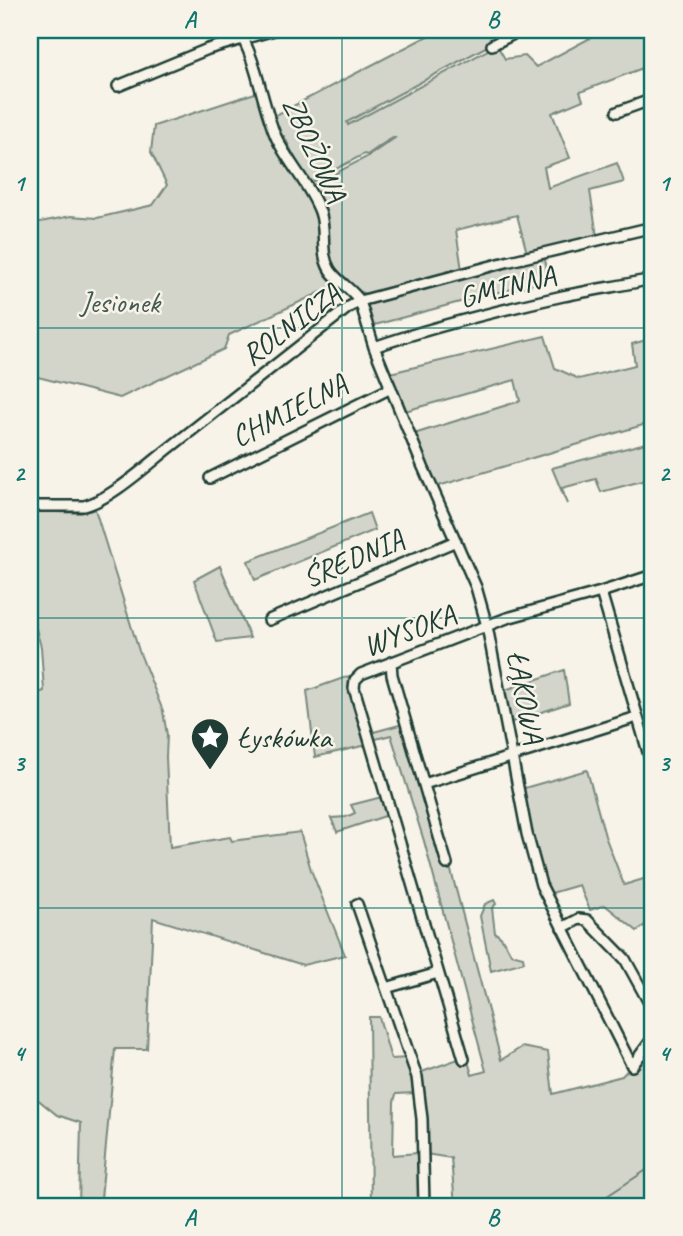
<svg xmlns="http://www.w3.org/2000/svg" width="683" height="1236" font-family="Caveat,sans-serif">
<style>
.green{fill:#d3d5ca;stroke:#79897f;stroke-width:2}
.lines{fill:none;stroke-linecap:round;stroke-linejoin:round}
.stream{stroke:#6f8077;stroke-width:2}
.minor-casing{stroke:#1f3d34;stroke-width:14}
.minor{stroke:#f7f3e8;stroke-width:9}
.grid{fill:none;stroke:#0f766e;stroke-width:2;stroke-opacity:0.55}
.labels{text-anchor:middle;stroke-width:5;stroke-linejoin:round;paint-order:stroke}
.street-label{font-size:30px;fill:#1f3d34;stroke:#f7f3e8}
.park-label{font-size:30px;fill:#435b52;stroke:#f7f3e8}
.poi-label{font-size:30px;fill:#1f3d34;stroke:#f7f3e8;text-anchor:start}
.neatline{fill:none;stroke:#0f766e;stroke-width:2.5}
.grid-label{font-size:23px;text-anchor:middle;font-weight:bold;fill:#0f766e}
</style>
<rect width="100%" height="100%" fill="#f7f3e8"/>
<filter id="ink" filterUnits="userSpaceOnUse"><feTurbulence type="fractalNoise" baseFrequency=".0143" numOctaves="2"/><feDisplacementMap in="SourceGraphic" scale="14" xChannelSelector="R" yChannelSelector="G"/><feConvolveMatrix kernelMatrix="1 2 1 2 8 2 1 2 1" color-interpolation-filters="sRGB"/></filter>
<g filter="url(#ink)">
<path class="green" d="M439 30H464L468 31 471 30H517L347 122 348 125 497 45 505 59 525 56 536 67 605 30H653V64L580 92 583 100 552 113 570 158 544 167 548 188 617 163 624 182 590 191 597 236 527 253 517 215 456 230 462 270 365 294 349 286 338 284 229 335 224 349 120 398 30 375V224L71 216 97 218 153 205 167 185 151 152 154 126 258 92 270 133 302 187H309L367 157 395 138 393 137 367 155 364 154 308 184 284 136H279L272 117Z
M544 256 549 276 530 285 482 296 371 326 365 308 366 303Z
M545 336 555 368 579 379 635 365 632 344 653 338V422L435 487 414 434 520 401 515 380 405 411 390 373Z
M653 441V478L601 492 596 479 562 488 567 504 552 468Z
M94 506 139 651 163 711 167 735 166 757 170 847 230 837 232 841 300 832 311 870 345 955 303 965 153 918 147 1049H115L101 1199 134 1206H79L81 1123 57 1115 30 1093V696L44 691 41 647 30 607V511L81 513Z
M369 513 375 530 255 580 248 561Z
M220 566 250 638 217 642 194 580Z
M564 670 569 703 509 723 502 691Z
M349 676 367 745 315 757 307 691Z
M403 724 444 868 450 867 501 1060 522 1047 548 1052 553 1094 622 1076 653 1043V1206H455L451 1158 419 1153V1206H371L369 1017H379L391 1059 409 1058 412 1068 415 1093 396 1094 394 1102 393 1155 418 1153 419 1073 461 1058 463 1064 468 1061 472 1075 486 1071 424 841 391 735 372 740 370 733Z
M587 770 605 836 624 885 653 876V919L637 931 605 905 590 910 579 885 548 894C536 860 528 825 521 789Z
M382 797 388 815 337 832 331 818 346 817 355 813 351 805Z
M494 900 496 904 492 908 495 933C503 937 507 946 511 954L523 957 524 962 491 971 480 916 485 904Z"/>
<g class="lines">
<path class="stream" d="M592 1206 645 1171 653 1164"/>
<g class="minor-casing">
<path id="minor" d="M238 30C258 62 261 102 276 137 288 163 310 185 320 212 327 231 319 252 330 270 338 282 352 289 360 301L374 347 423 467 476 587 487 626 527 834 541 885 632 1066 653 1038
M492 45 521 30
M118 86 208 49 274 30
M617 112 653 99
M374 347C435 326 500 310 563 296 593 290 623 285 653 279
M210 478 391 388
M30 506H84C110 500 150 463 172 446 231 399 290 353 349 307L360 301 510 261 653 227
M601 592 653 769
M269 620 456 541
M391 662 392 675 447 864
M424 784 637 717
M357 904 417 1077 422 1119 424 1206
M562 928 579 919 587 920 625 959 653 1010
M386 988 438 973
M464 1059 354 688 355 680 361 674 507 618 601 592 653 575"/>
</g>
<use href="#minor" class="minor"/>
</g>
</g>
<path class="grid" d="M342 30V1206M30 328H653M30 618H653M30 908H653"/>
<defs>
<g id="sight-pin" transform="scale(2.0125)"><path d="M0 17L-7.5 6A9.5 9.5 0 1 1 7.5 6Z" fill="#1f3d34" stroke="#f7f3e8"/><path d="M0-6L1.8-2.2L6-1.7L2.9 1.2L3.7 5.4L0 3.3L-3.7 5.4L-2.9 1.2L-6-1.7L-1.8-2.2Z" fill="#fff"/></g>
</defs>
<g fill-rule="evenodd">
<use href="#sight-pin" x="210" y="737"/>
</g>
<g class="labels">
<g class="street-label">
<text transform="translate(315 149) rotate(65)" y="10">ZBOŻOWA</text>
<text transform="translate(507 286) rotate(-14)" y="10">GMINNA</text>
<text transform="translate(291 324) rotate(-37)" y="10">ROLNICZA</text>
<text transform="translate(289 410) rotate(-27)" y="10">CHMIELNA</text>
<text transform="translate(353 558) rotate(-23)" y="10">ŚREDNIA</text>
<text transform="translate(409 630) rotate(-21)" y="10">WYSOKA</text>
<text transform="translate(526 697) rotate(79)" y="10">ŁĄKOWA</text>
</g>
<g class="park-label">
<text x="120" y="312">Jesionek</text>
</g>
<g class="poi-label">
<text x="237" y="747">Łyskówka</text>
</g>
</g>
<rect width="683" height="1236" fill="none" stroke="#f7f3e8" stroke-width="77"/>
<rect x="38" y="38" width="606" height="1160" class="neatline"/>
<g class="grid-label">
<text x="190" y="27">A</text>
<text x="493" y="27">B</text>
<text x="19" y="191">1</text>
<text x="664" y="191">1</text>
<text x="19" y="481">2</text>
<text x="664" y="481">2</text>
<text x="19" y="771">3</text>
<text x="664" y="771">3</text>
<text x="19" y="1061">4</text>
<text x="664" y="1061">4</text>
<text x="190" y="1225">A</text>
<text x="493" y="1225">B</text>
</g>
</svg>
